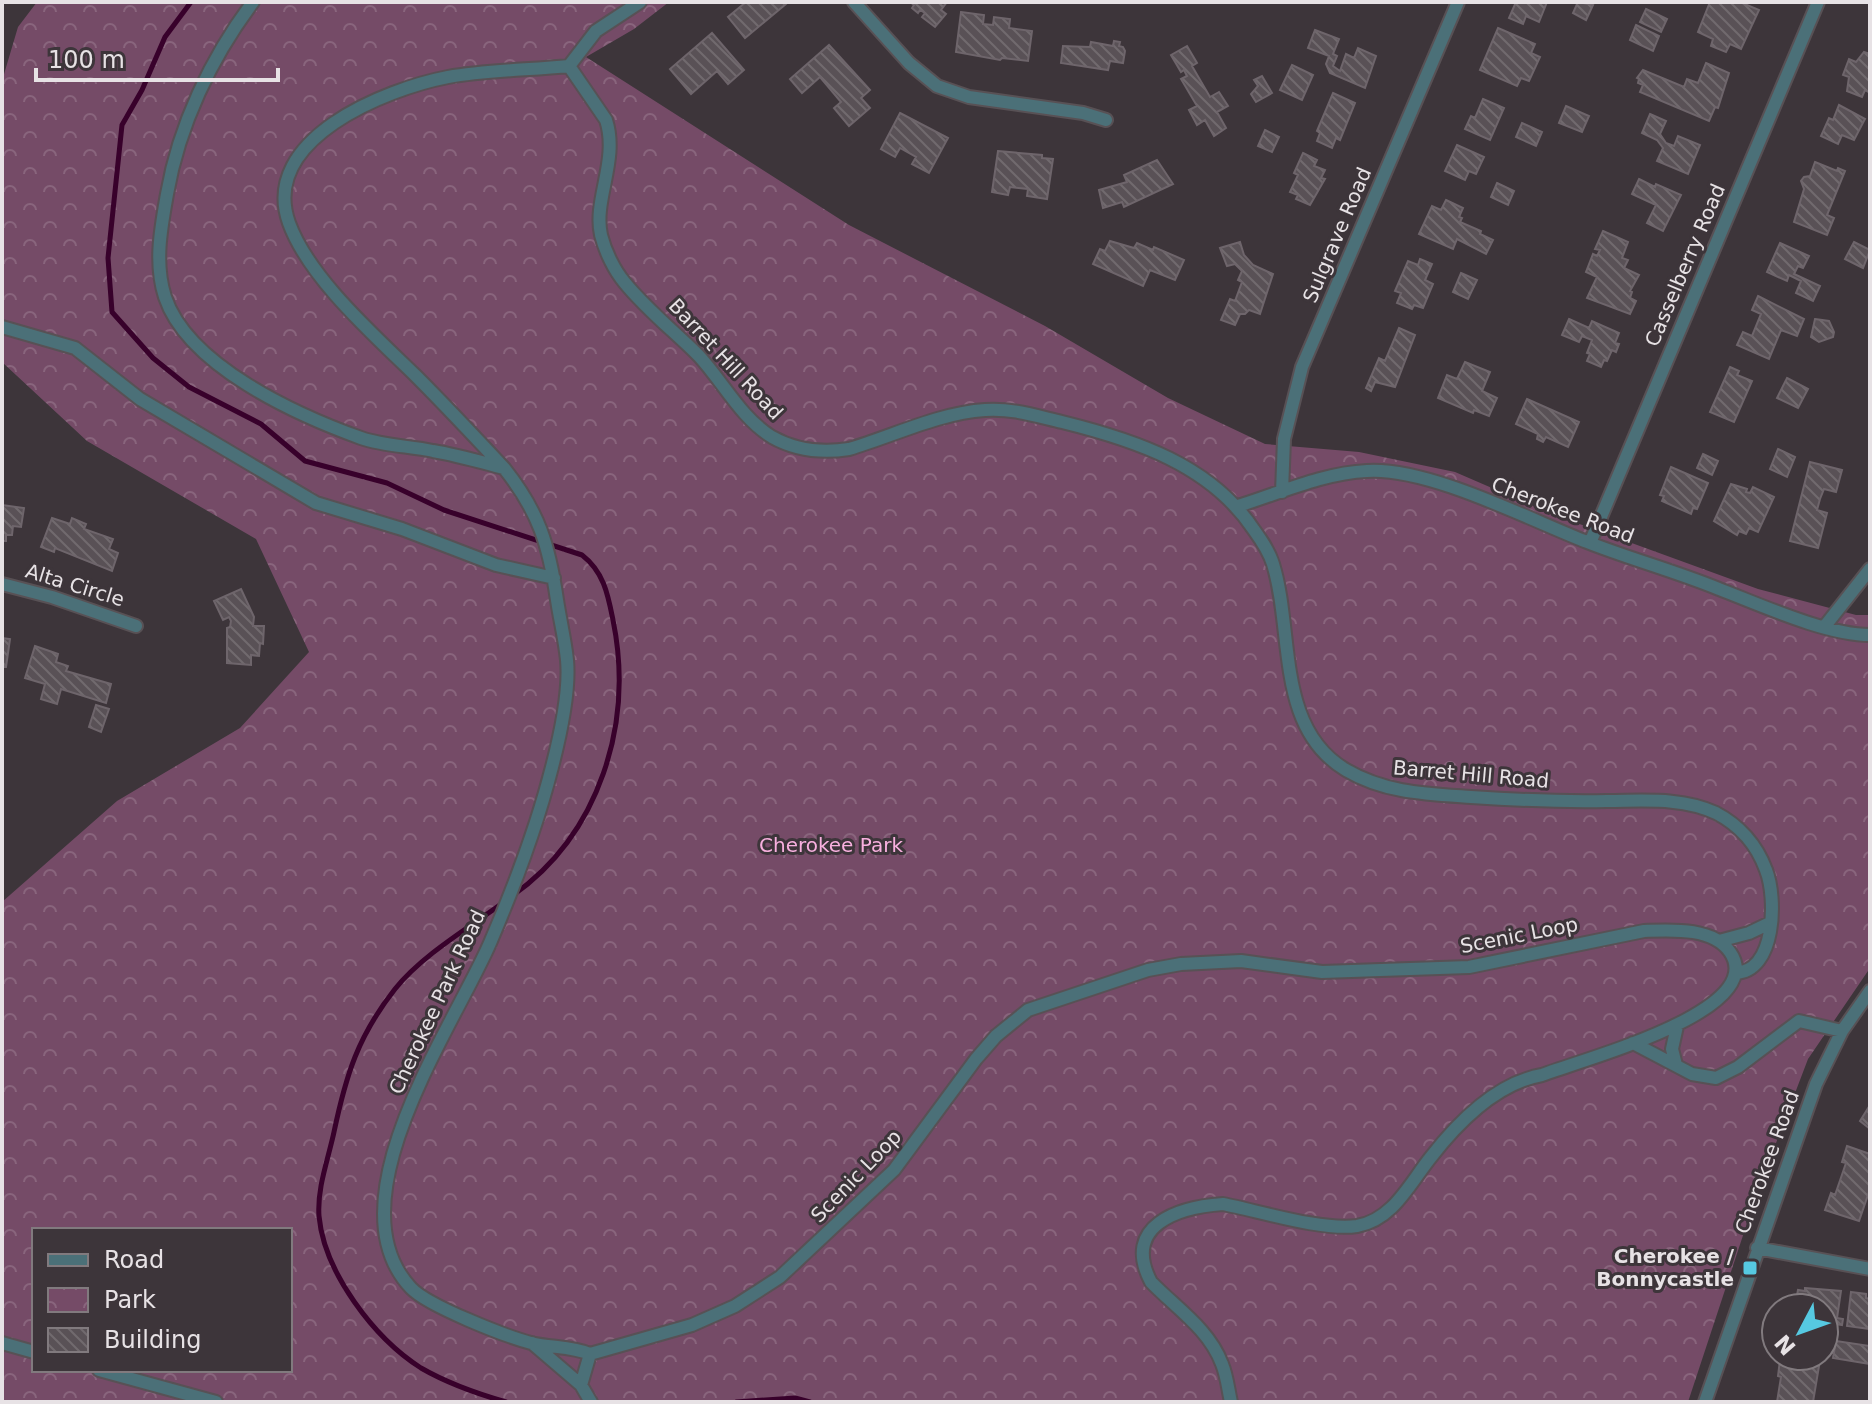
<svg xmlns="http://www.w3.org/2000/svg" width="1872" height="1404" font-family="'DejaVu Sans',sans-serif">
<style>
.park{fill:url(#park-crowns);fill-rule:evenodd}
.lines{fill:none;stroke-linecap:round;stroke-linejoin:round}
.stream{stroke:#38012b;stroke-width:5}
.building{fill:url(#building-back-hatch);stroke:#6e656b;stroke-width:2}
.minor-casing{stroke:#585155;stroke-width:16}
.minor{stroke:#4b7078;stroke-width:12}
.poi-dot{fill:#56c9e1;stroke:#3d353a;stroke-width:3}
.labels{text-anchor:middle;stroke-width:6;stroke-linejoin:round;paint-order:stroke}
.street-label{font-size:20px;fill:#e7e2e5;stroke:#3d353a}
.park-label{font-size:20px;fill:#f8b0df;stroke:#3d353a}
.poi-label{font-size:20px;font-weight:bold;fill:#e7e2e5;stroke:#3d353a;text-anchor:end}
</style>
<defs>
<pattern id="park-crowns" width="20" height="18" patternUnits="userSpaceOnUse" patternTransform="scale(2)"><rect width="20" height="18" fill="#754b67"/><path d="M2 6a3 3 0 1 1 6 0M12 15a3 3 0 1 1 6 0" fill="none" stroke="#89657d"/></pattern>
<pattern id="building-back-hatch" width="6" height="6" patternUnits="userSpaceOnUse" patternTransform="scale(2)"><rect width="6" height="6" fill="#595156"/><path d="M-1 5l2 2M0 0l6 6M5-1l2 2" fill="none" stroke="#716a6e"/></pattern>
</defs>
<rect width="100%" height="100%" fill="#3d353a"/>
<path class="park" d="M37 2H669L634 29 586 57 849 225 1045 326 1168 398 1265 444 1359 452 1455 472 1552 514 1758 589 1856 615H1870V968L1808 1059 1757 1193 1688 1402H2V902L117 801 240 728 309 652 256 539 87 441 2 362V81L18 27ZM34 1230H290V1370H34Z"/>
<g class="lines">
<path class="stream" d="M191 2 165 37 142 90 122 125 108 258 112 312 153 358 189 387 261 424 305 461 387 483 444 510 582 555C604 572 608 595 613 620 634 723 600 834 512 896
M504 902C470 927 422 955 395 989 358 1036 346 1075 334 1132 328 1160 317 1188 319 1216 324 1272 374 1338 421 1368 447 1383 478 1394 506 1402
M736 1402 795 1398 810 1402"/>
</g>
<path class="building" d="M746 2H785L786 4 745 38 728 17Z
M910 2H947L941 10 946 14 935 27 922 17 925 13 920 10 918 13 912 8 914 5Z
M1516 2H1547L1539 22 1526 16 1523 24 1509 18Z
M1578 2 1593 5 1586 20 1573 13Z
M1710 2H1740L1759 10 1741 49 1730 44 1726 52 1711 46 1713 39 1698 32Z
M1646 9 1667 19 1661 32 1640 22Z
M961 12 984 15 983 24 993 25 994 17 1010 19 1009 28 1032 31 1028 61 1002 58 1000 60 956 52Z
M1636 25 1659 36 1653 51 1630 40Z
M1498 28 1535 44 1531 53 1540 57 1529 81 1521 78 1517 86 1480 70Z
M1315 30 1339 39 1333 54 1337 56 1333 66 1340 71 1346 54 1354 58 1358 48 1376 56 1365 88 1330 73 1326 64 1329 56 1308 48Z
M712 33 744 70 728 84 717 71 691 94 670 69Z
M1114 41 1120 42 1119 46 1123 47 1125 51 1123 63 1110 61 1108 70 1061 63 1063 46 1090 47 1091 42 1113 46Z
M829 45 870 90 861 98 870 108 849 126 834 108 841 102 820 77 802 93 790 79Z
M1187 46 1197 63 1192 66 1210 97 1219 92 1228 106 1217 112 1226 128 1214 136 1205 120 1197 125 1189 110 1197 106 1181 79 1187 76 1184 70 1181 72 1171 55Z
M1864 52 1870 54V93L1865 90 1862 97 1847 91 1849 77 1843 75 1849 59 1856 62Z
M1706 63 1729 73 1718 108 1715 107 1709 121 1640 92 1643 85 1638 83 1639 79 1637 78 1643 70 1684 87 1687 79 1698 83Z
M1292 65 1313 75 1302 100 1280 90Z
M1262 76 1272 93 1256 102 1251 94 1258 86 1254 80Z
M1333 93 1355 103 1340 140 1336 138 1332 148 1317 141 1320 133 1317 131Z
M1483 99 1504 108 1490 140 1465 129 1471 116 1475 118Z
M1839 105 1865 119 1854 140 1842 135 1838 144 1821 136 1829 118 1833 120Z
M1566 106 1589 116 1582 132 1559 123Z
M900 113 948 138 929 173 912 164 916 157 900 148 895 157 881 149Z
M1650 114 1666 121 1660 134 1666 143 1674 146 1678 136 1700 145 1688 174 1657 161 1663 148 1657 140 1642 133Z
M1522 123 1542 132 1536 146 1516 137Z
M1265 130 1279 137 1272 152 1258 146Z
M1457 145 1484 157 1476 174 1469 171 1465 180 1445 171Z
M998 151 1042 155V158L1053 159 1047 199 1027 196 1028 189 1010 187 1008 195 992 192Z
M1303 153 1317 160 1314 166 1325 170 1321 178 1325 179 1310 205 1296 199 1298 195 1290 192 1298 175 1294 173Z
M1157 160 1173 184 1124 207 1122 202 1103 208 1099 190 1127 182 1124 175Z
M1815 162 1837 171 1838 168 1845 171 1827 215 1834 218 1827 235 1794 222 1804 189 1801 181 1804 177 1810 176Z
M1639 179 1655 187 1656 184 1681 195 1663 231 1647 223 1656 205 1632 194Z
M1497 183 1514 191 1508 205 1491 197Z
M1446 200 1463 208 1459 217 1462 218 1460 222 1481 231 1480 234 1493 240 1486 254 1457 239 1453 249 1419 234 1432 206 1441 210Z
M1603 231 1628 242 1622 258 1628 260 1624 268 1639 275 1630 291 1632 292 1630 298 1636 301 1630 314 1587 298 1597 277 1586 272 1593 254 1597 256 1600 250 1595 249Z
M1110 241 1134 248 1137 243 1153 250 1154 247 1184 260 1175 280 1150 270 1143 286 1093 264 1100 249 1105 251Z
M1240 242 1244 255 1253 265 1273 274 1260 314 1249 310 1245 314H1240L1235 325 1221 320 1230 299 1235 301 1242 282 1238 280 1242 271 1235 264 1227 266 1220 248Z
M1854 242 1870 250 1863 268 1845 259Z
M1780 243 1809 256 1803 268 1798 266 1794 274 1820 286 1813 301 1796 293 1801 281 1789 275 1787 281 1767 272Z
M1420 259 1432 264 1425 280 1433 284 1423 308 1414 305 1412 309 1397 303 1401 293 1395 291 1408 261 1418 265Z
M1461 273 1477 280 1468 299 1453 292Z
M1758 296 1804 319 1797 336 1781 330 1769 359 1737 345 1743 332 1752 336 1761 314 1752 310Z
M1569 319 1589 328 1592 321 1619 333 1615 343 1619 344 1616 352 1612 350 1607 361 1604 360 1601 367 1587 361 1590 354 1587 353 1592 340 1582 336 1579 342 1562 335Z
M1815 319 1829 321 1834 332 1833 337 1819 342 1811 337Z
M1399 328 1415 335 1395 387 1375 382 1371 391 1366 388 1379 358 1385 361Z
M1465 362 1490 372 1482 391 1497 398 1489 416 1474 410 1473 413 1438 398 1447 375 1457 379Z
M1730 367 1739 371 1737 375 1752 381 1734 422 1710 412Z
M1787 378 1808 389 1798 408 1777 398Z
M1527 399 1579 422 1568 447 1546 437 1543 442 1537 439 1538 434 1516 424Z
M1778 449 1795 457 1787 477 1770 469Z
M1703 454 1718 461 1712 475 1697 468Z
M1810 462 1842 470 1836 492 1824 489 1820 499 1817 510 1827 513 1818 548 1790 541Z
M1671 467 1708 483 1697 509 1693 508 1691 514 1662 501 1664 496 1660 495Z
M1731 484 1747 489 1746 492 1750 493 1753 487 1774 497 1758 532 1749 528 1746 534 1739 531 1737 535 1714 521Z
M2 505 24 508 21 527 13 526 12 535H6V541H2Z
M52 518 70 524 72 518 86 524 84 529 113 539 109 549 118 553 112 571 55 548 54 552 41 547Z
M241 589 254 617 253 626H264L263 644 260 643 259 656 251 655V665L227 663V628L230 627 231 621 229 617 223 620 214 601Z
M2 638 10 639 6 667H2Z
M35 646 58 654 56 662 68 666 66 671 111 684 106 703 61 689 57 704 41 699 45 684 25 678Z
M96 705 109 709 101 732 89 727Z
M1870 1105V1129L1860 1121Z
M1847 1146 1870 1154V1189L1859 1221 1825 1210 1831 1193 1835 1195 1846 1163 1842 1162Z
M1805 1288 1841 1291 1837 1318 1843 1319 1842 1325 1836 1324 1832 1353 1824 1352V1308L1795 1306 1798 1290 1805 1291Z
M1851 1292 1866 1294V1298L1870 1299V1329L1847 1326Z
M1836 1341 1870 1346V1364L1833 1358Z
M1780 1360 1819 1366 1813 1402H1777L1781 1377 1778 1376Z"/>
<g class="lines">
<g class="minor-casing">
<path id="minor" d="M253 2C211 58 179 125 167 194 161 228 154 263 165 297 188 366 297 415 361 438 384 446 410 446 433 451 457 455 481 462 504 468
M854 2 909 63 937 86 969 97 1083 113 1106 120
M569 66 596 31 640 2
M2 327 75 348 140 399 316 503 402 529 496 565 554 578
M1282 492 1284 439 1302 367 1458 2
M1238 506C1280 493 1323 473 1367 471 1428 467 1528 519 1587 542 1630 559 1675 571 1719 589 1761 605 1826 635 1870 635
M1590 543 1818 2
M2 584 52 597 136 626
M1825 626 1870 569
M1719 941 1749 933 1770 923
M1633 1043 1692 1074 1716 1078 1738 1067 1799 1021 1842 1031
M1676 1065 1672 1049 1677 1026
M1757 1248 1870 1269
M2 1343 34 1352
M532 1343 581 1385 591 1402
M590 1354C571 1346 551 1348 531 1343 505 1336 428 1306 411 1288 330 1202 453 1028 490 943 514 887 537 826 552 767 560 736 570 691 567 660 565 640 560 620 557 600 549 545 539 512 504 468 475 437 446 406 416 376 374 335 309 278 289 223 259 139 386 89 448 77 488 70 530 70 569 66L606 120C619 160 593 200 601 235 605 251 614 270 625 283 647 310 675 332 699 356 723 382 741 418 772 437 795 450 823 453 849 449 893 436 939 413 985 410 1012 408 1036 416 1062 422 1135 440 1211 465 1254 530 1262 541 1269 551 1273 564 1294 632 1275 728 1346 770 1385 793 1427 794 1471 797 1517 800 1561 802 1607 801 1643 801 1682 797 1716 813 1739 825 1757 845 1766 870 1777 898 1776 972 1735 973
M99 1370 216 1402
M581 1385 590 1354 692 1325 735 1306 780 1277 894 1170 976 1059 996 1036 1028 1010 1148 970 1181 964 1241 961 1322 972 1469 967 1644 931C1671 930 1713 927 1730 952 1771 1011 1577 1061 1542 1075 1497 1083 1459 1121 1431 1157 1410 1183 1393 1220 1357 1226 1322 1231 1259 1211 1223 1204 1179 1207 1121 1225 1151 1282 1176 1308 1209 1329 1222 1364 1227 1376 1228 1389 1231 1402
M1705 1402 1816 1084 1842 1031 1870 991"/>
</g>
<use href="#minor" class="minor"/>
</g>
<rect class="poi-dot" x="1742" y="1260" width="16" height="16" rx="4"/>
<g class="labels">
<g class="street-label">
<text transform="translate(1337 235) rotate(-67)" y="7">Sulgrave Road</text>
<text transform="translate(1685 265) rotate(-67)" y="7">Casselberry Road</text>
<text transform="translate(726 359) rotate(47)" y="7">Barret Hill Road</text>
<text transform="translate(1563 510) rotate(21)" y="7">Cherokee Road</text>
<text transform="translate(75 585) rotate(17)" y="7">Alta Circle</text>
<text transform="translate(1471 774) rotate(5)" y="7">Barret Hill Road</text>
<text transform="translate(1519 935) rotate(-11)" y="7">Scenic Loop</text>
<text transform="translate(437 1002) rotate(-65)" y="7">Cherokee Park Road</text>
<text transform="translate(1767 1162) rotate(-70)" y="7">Cherokee Road</text>
<text transform="translate(856 1176) rotate(-46)" y="7">Scenic Loop</text>
</g>
<g class="park-label">
<text x="831" y="852">Cherokee Park</text>
</g>
<g class="poi-label">
<text x="1734" y="1263">Cherokee /<tspan x="1734" dy="23">Bonnycastle</tspan></text>
</g>
</g>
<rect width="1872" height="1404" fill="none" stroke="#e7e2e5" stroke-width="8"/>
<rect x="32" y="1228" width="260" height="144" fill="#3d353a" stroke="#817a7e" stroke-width="2"/>
<rect x="48" y="1254" width="40" height="12" fill="#4b7078" stroke="#817a7e" stroke-width="2"/>
<text x="104" y="1268" font-size="24" fill="#e7e2e5">Road</text>
<rect x="48" y="1288" width="40" height="24" fill="url(#park-crowns)" stroke="#817a7e" stroke-width="2"/>
<text x="104" y="1308" font-size="24" fill="#e7e2e5">Park</text>
<rect x="48" y="1328" width="40" height="24" fill="url(#building-back-hatch)" stroke="#817a7e" stroke-width="2"/>
<text x="104" y="1348" font-size="24" fill="#e7e2e5">Building</text>
<g transform="translate(1800 1332) rotate(229)"><circle r="38" fill="#3d353a" stroke="#817a7e" stroke-width="2"/>
<path d="M0-6L14 30L0 20L-14 30Z" fill="#56c9e1"/>
<text y="-12" font-size="22" font-weight="bold" text-anchor="middle" fill="#e7e2e5">N</text>
</g>
<path d="M36 68v12h242v-12" fill="none" stroke="#e7e2e5" stroke-width="4"/>
<text x="48" y="68" font-size="24" fill="#e7e2e5" stroke="#3d353a" stroke-width="6" paint-order="stroke">100 m</text>
</svg>
